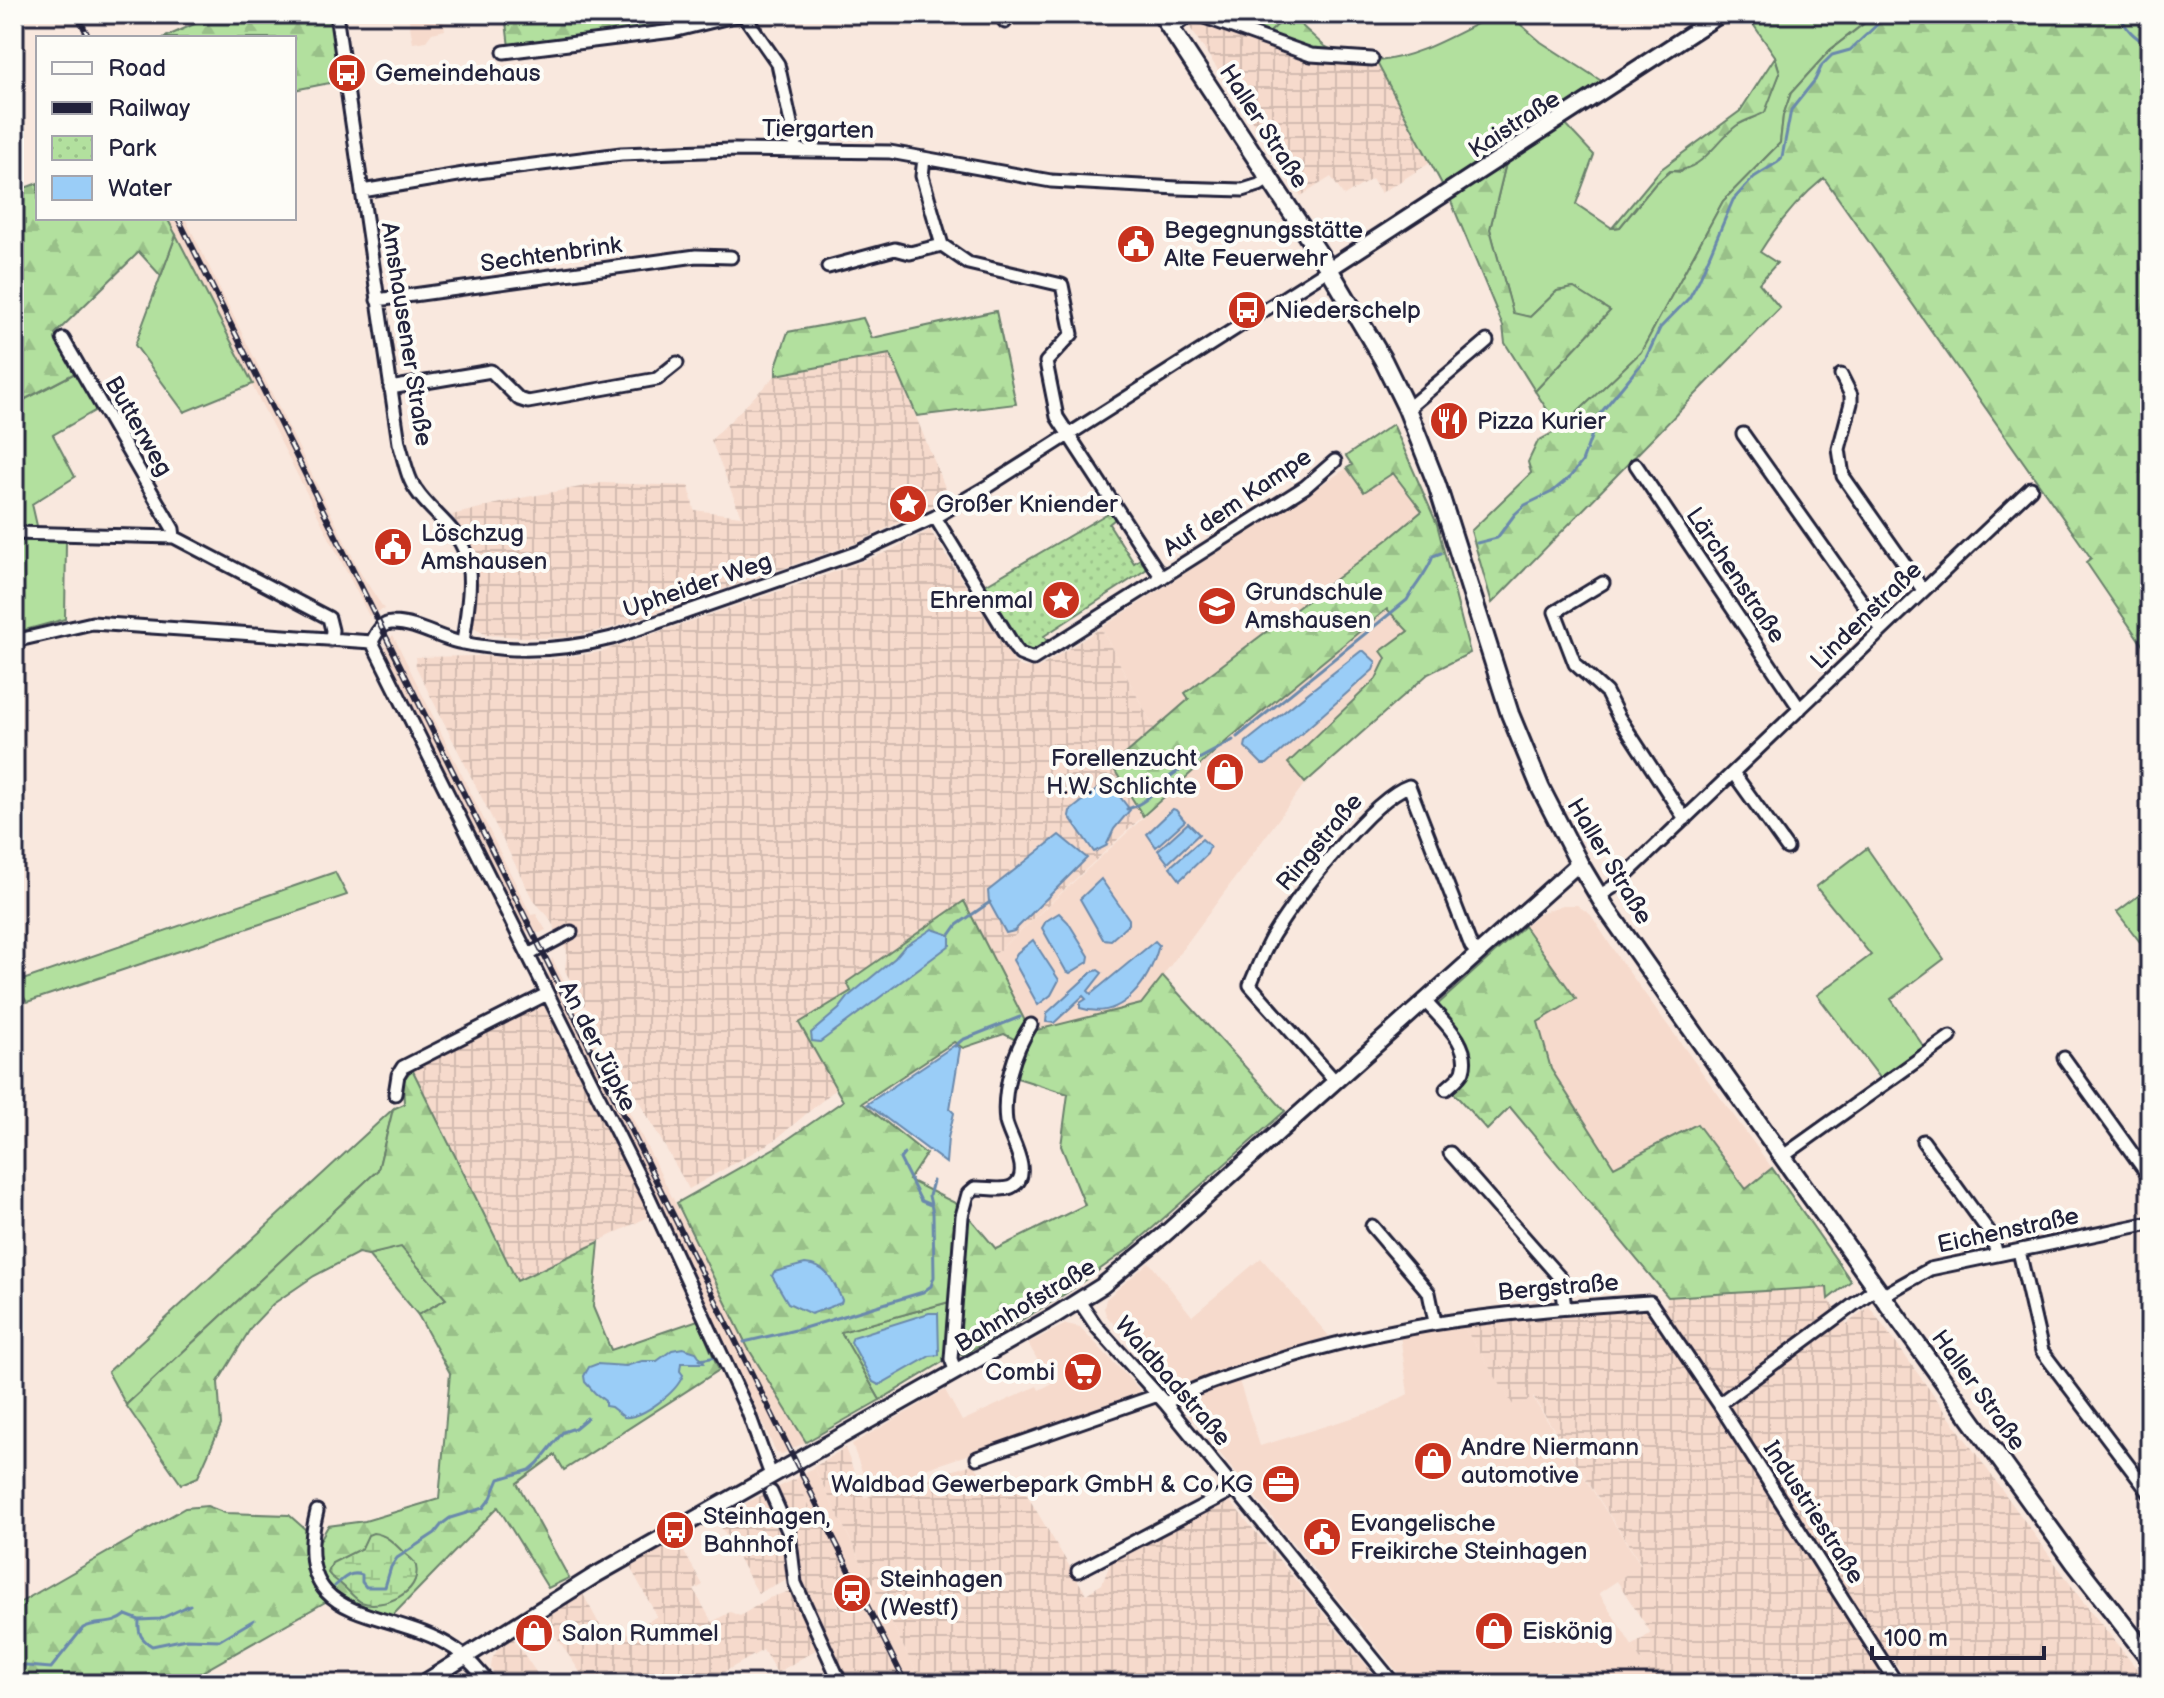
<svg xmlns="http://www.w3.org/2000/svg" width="2164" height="1698" font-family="'Balsamiq Sans',sans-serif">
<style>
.built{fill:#f6dacc}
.industrial{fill:url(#industrial-grid)}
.grass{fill:#b2e09e;stroke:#6a816c;stroke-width:2}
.forest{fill:url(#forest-firs);stroke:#6a816c;stroke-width:2;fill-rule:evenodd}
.wetland{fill:url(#wetland-marsh);stroke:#6a816c;stroke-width:2}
.park{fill:url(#park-dots);stroke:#6a816c;stroke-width:2}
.water{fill:#9acdf7;stroke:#6a89ac;stroke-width:2}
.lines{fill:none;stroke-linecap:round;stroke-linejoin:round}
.stream{stroke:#6a89ac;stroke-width:3}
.minor-casing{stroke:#22223b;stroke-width:17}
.tertiary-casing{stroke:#22223b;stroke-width:20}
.secondary-casing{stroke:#22223b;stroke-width:22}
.minor{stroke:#fdfcf7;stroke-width:11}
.tertiary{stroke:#fdfcf7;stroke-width:14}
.secondary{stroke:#fdfcf7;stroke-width:16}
.rail-casing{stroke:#22223b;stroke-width:6}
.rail{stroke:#fdfcf7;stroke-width:3;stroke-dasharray:9;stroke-linecap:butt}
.labels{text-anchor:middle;stroke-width:8;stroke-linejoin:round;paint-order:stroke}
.poi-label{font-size:24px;fill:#22223b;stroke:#fdfcf7;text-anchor:start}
.street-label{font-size:24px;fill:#22223b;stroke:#fdfcf7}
</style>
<defs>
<pattern id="industrial-grid" width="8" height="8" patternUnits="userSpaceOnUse" patternTransform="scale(2)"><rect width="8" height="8" fill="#f6dacc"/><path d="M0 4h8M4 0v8" fill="none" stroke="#d3bbb0"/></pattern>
<pattern id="forest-firs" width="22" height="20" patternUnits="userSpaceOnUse" patternTransform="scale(2)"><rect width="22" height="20" fill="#b2e09e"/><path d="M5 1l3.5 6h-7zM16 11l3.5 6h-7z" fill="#99c089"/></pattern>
<pattern id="wetland-marsh" width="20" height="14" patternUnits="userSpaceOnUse" patternTransform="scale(2)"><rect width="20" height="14" fill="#b2e09e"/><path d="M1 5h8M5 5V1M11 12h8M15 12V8" fill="none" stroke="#99c089"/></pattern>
<pattern id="park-dots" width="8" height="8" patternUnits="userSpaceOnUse" patternTransform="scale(2)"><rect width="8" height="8" fill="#b2e09e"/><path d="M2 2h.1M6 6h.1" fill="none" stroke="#99c089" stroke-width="1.8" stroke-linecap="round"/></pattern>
</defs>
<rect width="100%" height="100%" fill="#f9e8de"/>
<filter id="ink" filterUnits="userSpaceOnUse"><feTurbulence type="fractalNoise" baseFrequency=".0125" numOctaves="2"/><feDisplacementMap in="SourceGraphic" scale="16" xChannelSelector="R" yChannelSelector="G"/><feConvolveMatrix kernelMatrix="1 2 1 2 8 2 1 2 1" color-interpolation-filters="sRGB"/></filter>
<g filter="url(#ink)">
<path class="built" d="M408 14H442L445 30 432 33 426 41 413 43Z
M167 218H185L361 574 384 609 369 616Z
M1347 468 1364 492 1393 473 1422 511 1390 538 1185 692 1189 699 1155 730 1101 628Z
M1387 609 1408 630 1386 658 1376 678 1289 762 1305 783 1142 1004 1037 1030 1026 1023 992 957 1230 738Z
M393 635 531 915 536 914 546 930 540 933 525 931 385 650 386 642Z
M1563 905H1577L1591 915 1618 957 1772 1168 1747 1190 1697 1124 1614 1167 1551 1069 1537 1022 1575 999 1524 926 1540 913Z
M552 958 748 1348 806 1442 782 1454 776 1452 662 1209 552 990 548 976Z
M1261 1258 1329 1336 1171 1393 1106 1315 1104 1308 1106 1299 1149 1262 1192 1316Z
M1066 1324 1080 1327 1140 1390 1135 1399 868 1488 852 1444 945 1390 962 1421 1037 1386 1039 1390 1051 1384 1028 1343Z
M1462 1324 1515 1407 1532 1397 1641 1565 1599 1593 1656 1684H1407L1179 1403 1238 1378 1260 1446 1378 1410 1408 1394 1400 1334Z
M814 1467 922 1684H902L814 1506 809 1508 795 1479Z"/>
<path class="industrial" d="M1192 19H1201L1308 58 1376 61 1430 163 1381 193 1372 179 1344 196 1331 177 1301 196 1187 23Z
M890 354 949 497 859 542 617 626 572 637 542 638 486 635 474 627 472 554 452 515 516 499 602 483 689 486 694 510 741 516 711 440 776 375Z
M930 530 1015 663 1022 667 1038 668 1101 628 1155 730 1112 766 1143 816 992 957 964 902 847 983 851 990 799 1024 836 1089 775 1140 689 1189 565 971 567 951 548 916 533 900 416 667 415 657 480 656 546 660 600 652 826 575 887 552Z
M543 1003 650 1216 518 1281 412 1069Z
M1827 1287 1828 1299 1847 1324 1869 1306 2081 1599 2149 1684H1909L1894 1661 1858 1684H1656L1632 1646 1651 1633 1617 1581 1641 1564 1533 1397 1515 1408 1462 1324 1580 1311 1666 1306 1668 1297Z
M845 1448 864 1498 973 1464 987 1480 1012 1470 1086 1594 1102 1584 1112 1559 1230 1501 1382 1684H922L814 1467Z
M795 1479 809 1507 814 1505 902 1684H831L817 1649 777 1673 763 1650 703 1684H603V1679L588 1684 543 1617 583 1594 604 1633 622 1624 628 1634 657 1616 630 1567 677 1540 703 1585 694 1590 712 1622 730 1612 740 1616 769 1598 790 1591 785 1580 758 1593 716 1518Z
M513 1638 544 1684H501L495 1678 491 1668 492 1659 498 1649Z"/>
<path class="grass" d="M1212 14H1289L1267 35Z
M1746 14H1879L1869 19 1830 50 1791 93 1783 116 1780 143 1723 201 1641 352 1560 429 1535 391 1610 311 1573 288 1557 291 1530 317 1513 314 1490 229 1506 163 1565 124 1594 155 1576 204 1612 228 1620 227 1655 184 1670 171 1681 172 1735 126 1764 112 1780 73 1775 56Z
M1503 15 1512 17 1541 42 1603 82V86L1443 186 1376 61C1418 58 1456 33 1493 16Z
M176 235 253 384 184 412 135 345Z
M77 372 98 409 53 435 75 477 32 504 38 530 14 529V405Z
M14 540 66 541 65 619 14 633Z
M1867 848 1944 959 1891 999 1924 1047 1881 1079 1817 995 1871 955 1816 887Z
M335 872 347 895 27 1002 14 983Z
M393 1109 378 1170 126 1405 108 1372Z
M401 1246 446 1299 418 1315 368 1255Z
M949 1302 946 1360 880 1400 840 1332Z"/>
<path class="forest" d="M217 14H329L340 81 294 90V38H163Z
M505 14H670L673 25 509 47Z
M1289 14 1324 46 1338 53 1312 51 1267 35Z
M1880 14H2140L2150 24V656L2086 562 2091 558 1824 178C1797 200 1778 223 1760 252L1777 263 1759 283 1780 308 1492 603 1471 531 1531 473 1528 462 1538 441 1560 429 1641 352 1723 201 1780 143 1783 116 1791 93 1830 50 1870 19Z
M1775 57 1780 73 1765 112C1756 118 1745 119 1736 126 1714 143 1702 172 1670 171L1655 184 1620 227 1612 228 1660 170 1740 111Z
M1506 163 1490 229 1513 313 1530 317 1557 291 1574 288 1610 311 1535 391 1505 343 1503 326 1450 199Z
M38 183V218H167L176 235 161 276 139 252 55 334 77 372 14 405V192Z
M996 311 1016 404 917 416 890 354 776 375V366L788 332 863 318 872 338Z
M1393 424 1437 524 1470 653 1428 674 1305 783 1288 763 1376 679 1386 658 1381 651 1408 631 1387 609 1230 738 1143 816 1112 766 1189 699 1185 693 1390 538 1422 511 1393 473 1364 492 1347 468 1352 465 1346 456Z
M2150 887V955L2117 912Z
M964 901 1026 1023 1037 1030 1141 1004 1163 976 1285 1111 1130 1248 1065 1294 963 1355 956 1351 960 1296 949 1302 841 1332 880 1400 806 1442 748 1348 677 1203 778 1146 843 1101 799 1023 851 991 847 982ZM1004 1034 1024 1044 1014 1077 1068 1094 1061 1146 1085 1205 996 1249 959 1205 909 1180 926 1154 862 1103 954 1042 963 1048Z
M1524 926 1576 999 1538 1022 1551 1069 1614 1167 1697 1124 1746 1189 1772 1168 1851 1281 1828 1299 1827 1287 1668 1297 1510 1107 1487 1130 1451 1090C1488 1052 1464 1039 1435 1007Z
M412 1069 517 1281 599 1242 593 1307 611 1350 698 1320 719 1370 564 1470 555 1455 517 1483 569 1578 548 1588 498 1507 392 1616C364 1606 309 1591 317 1550 318 1542 324 1533 328 1526L365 1521 439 1499 450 1373 418 1315 446 1299 401 1247 368 1255 358 1253 314 1276 273 1304 252 1326 218 1382 221 1425 198 1477 181 1484 126 1405 378 1170 393 1109 404 1104 403 1081Z
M207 1506 225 1513 289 1515 306 1530C308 1558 308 1579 327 1601L181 1684H14V1606L185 1508Z"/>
<path class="wetland" d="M373 1533C386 1534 395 1544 403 1552 408 1557 414 1559 416 1566 422 1593 382 1610 361 1602 354 1598 349 1591 342 1585 337 1580 332 1579 328 1573L332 1563 362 1548 368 1535Z"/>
<path class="park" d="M1110 512 1115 519 1109 524 1134 563 1140 559 1147 569 1044 636 1049 645 1033 653 1023 649 985 585Z"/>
<path class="water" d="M1361 651H1364L1376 662 1373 670 1267 764H1262L1245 747 1246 742Z
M1108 781 1130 810 1114 829 1106 846 1094 852 1069 816 1070 811Z
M1173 809 1176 810 1185 821 1156 847 1147 834Z
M1188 823 1199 834 1168 863 1158 850Z
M1059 835 1087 858 1014 931 1006 933 989 902 988 891Z
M1202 839 1210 846 1207 854 1180 880 1170 867Z
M1101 879 1129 919V924L1111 940 1103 939 1080 899Z
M1059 913 1068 922 1089 956 1088 962 1070 973 1066 971 1042 928 1046 921Z
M932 929 950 935V945L820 1042 812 1041 811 1033 839 1009 850 995 895 958 904 947Z
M1033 940 1059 980 1051 995 1038 1005 1013 960 1017 953Z
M1155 941 1159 945C1150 980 1123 1022 1080 1008V1003L1086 999 1083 996 1054 1023 1046 1022 1047 1013 1092 972 1098 970 1102 973 1088 991 1091 994Z
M955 1045 960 1048 950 1109 954 1113 948 1138 946 1163 867 1104Z
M805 1264C827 1265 834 1282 842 1300L841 1303 811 1314 788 1303 772 1276 774 1272Z
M929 1313H938L939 1355 930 1356 879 1385 873 1382 851 1342 853 1337Z
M683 1348 696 1352 704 1363H681L680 1371 683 1375C677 1392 642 1419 624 1417L611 1407 605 1406V1401L595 1393 585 1382 584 1376 589 1367 597 1364 626 1366 642 1361H657L672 1350Z"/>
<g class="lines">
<path class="stream" d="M2121 14C2124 30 2137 38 2150 47
M2150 56 2147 60 2150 61
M1477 543 1497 538 1515 514 1525 505 1552 492 1570 477 1582 462 1599 415 1646 358 1660 328 1689 298 1699 280 1733 200 1754 177 1778 162 1782 157 1791 110 1815 80 1822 65 1832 55 1850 50 1880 22 1894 14
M1237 737 1407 600C1415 585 1428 572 1433 556L1441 553
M1127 809C1147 803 1153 792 1167 779 1182 766 1214 752 1233 740
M950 935 957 925 990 902
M955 1046 962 1040 1020 1017
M904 1154 900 1159 921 1201 931 1205
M744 1342 804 1328 923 1292 931 1286 934 1277 933 1213 929 1196 933 1181
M700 1360 716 1357
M335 1586C344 1578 350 1571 362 1575V1582L366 1587H385L391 1567 397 1558 435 1533 442 1524 450 1518 483 1508 491 1498 499 1479 530 1470 538 1463 563 1432 575 1428 587 1418
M139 1621C138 1634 141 1639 152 1646L186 1639 220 1640 254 1620
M14 1665 51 1668 83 1628C98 1620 112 1627 126 1615L139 1620 160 1619 190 1605"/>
<g class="minor-casing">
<path id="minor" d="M336 14 399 443C404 458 407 478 416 490 431 513 457 527 466 555 474 581 466 616 463 643
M743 14 778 64 797 150
M1000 14 1005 22
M1170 29 1190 15H1199L1311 55 1372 59
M504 52 673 31 742 14
M924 158 922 176 942 245 968 263 1062 285 1072 334 1046 362 1057 417 1162 578
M362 191 470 173 621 154 732 150 890 152 1051 181 1177 188 1243 190 1259 185 1270 178
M828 267 895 249 910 253 942 245
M377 300 696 256 731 257
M63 339 173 529 174 537
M1841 375 1851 395V403L1839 449 1843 476 1923 590
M390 388 491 371 519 399 528 402 657 379 677 363
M1407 409 1487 341
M1743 434 1882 630
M1636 465 1800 709
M935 517 1015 648 1020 654 1033 659 1305 487 1335 461
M14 533 174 537 329 618 332 630 331 640
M1603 583 1555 612 1575 664 1606 692 1618 716 1685 819
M14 641 92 623 372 642
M372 642C376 633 382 622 393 623 415 623 437 637 458 642 509 653 562 651 612 638L859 552 935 517 988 486 1329 269
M372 642 649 1197 748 1412 771 1475
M1734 774 1787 848
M1599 896 1613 887 2031 488
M528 955 571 932
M1425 1001C1440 1019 1472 1044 1463 1071 1460 1078 1451 1084 1446 1089
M2064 1058 2150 1178
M1335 1081 1250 985C1257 969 1264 950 1273 935 1296 898 1371 799 1409 786L1471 946 1477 953
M395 1094 398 1075 403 1067 547 994
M1923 1141 1992 1236 1997 1255
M1450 1153 1561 1279 1565 1307
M1782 1157 1950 1037
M1372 1226 1429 1293 1435 1322
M2019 1251 2042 1351 2150 1494
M1882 1296 1930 1269 2150 1223
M1079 1301 1096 1326 1165 1403 1394 1684
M956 1372 951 1359 962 1216 968 1194 975 1188C986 1187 1003 1192 1013 1186 1034 1174 1009 1137 1006 1122 1002 1090 1014 1051 1031 1025
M1165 1403C1197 1386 1233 1375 1267 1364 1398 1321 1514 1311 1650 1302L1719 1404 1897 1684
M1719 1404 1876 1288
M977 1458 1158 1395
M771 1492 789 1533 795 1583 841 1684
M317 1511C287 1631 389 1604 455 1649 469 1658 479 1672 490 1684
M1078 1571 1235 1489"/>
</g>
<g class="tertiary-casing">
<path id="tertiary" d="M1329 269 1721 14
M422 1684 594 1576 1054 1316 1102 1286 1165 1234 1579 863"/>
</g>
<g class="secondary-casing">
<path id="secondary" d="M1161 14 1329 269 1383 360 1407 409 1437 485 1510 714 1541 789 1579 863 1606 908 1677 1009 1882 1296 2075 1563 2150 1659"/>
</g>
<use href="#minor" class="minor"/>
<use href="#tertiary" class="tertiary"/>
<use href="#secondary" class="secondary"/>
<g class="rail-casing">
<path id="rail" d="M77 14 89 38
M178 218 906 1684"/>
</g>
<use href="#rail" class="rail"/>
</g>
</g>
<defs>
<g id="bus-disc" transform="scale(2)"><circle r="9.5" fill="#c8321e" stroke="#fdfcf7"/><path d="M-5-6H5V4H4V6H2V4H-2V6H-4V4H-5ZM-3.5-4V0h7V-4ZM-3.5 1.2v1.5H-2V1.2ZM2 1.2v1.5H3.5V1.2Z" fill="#fff"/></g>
<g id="civic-disc" transform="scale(2)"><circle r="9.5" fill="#c8321e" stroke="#fdfcf7"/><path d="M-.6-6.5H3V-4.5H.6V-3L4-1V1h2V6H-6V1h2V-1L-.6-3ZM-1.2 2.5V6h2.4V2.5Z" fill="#fff"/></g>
<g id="restaurant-disc" transform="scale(2)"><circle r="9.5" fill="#c8321e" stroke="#fdfcf7"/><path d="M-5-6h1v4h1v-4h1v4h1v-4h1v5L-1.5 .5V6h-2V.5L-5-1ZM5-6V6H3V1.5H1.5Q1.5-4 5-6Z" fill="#fff"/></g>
<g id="sight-disc" transform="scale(2)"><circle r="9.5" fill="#c8321e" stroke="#fdfcf7"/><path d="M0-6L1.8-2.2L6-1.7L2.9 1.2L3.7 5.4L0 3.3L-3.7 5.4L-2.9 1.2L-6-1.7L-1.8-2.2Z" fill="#fff"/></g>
<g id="school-disc" transform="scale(2)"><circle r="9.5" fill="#c8321e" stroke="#fdfcf7"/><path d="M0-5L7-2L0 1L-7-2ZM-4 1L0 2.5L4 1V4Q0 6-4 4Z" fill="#fff"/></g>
<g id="shop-disc" transform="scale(2)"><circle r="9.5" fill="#c8321e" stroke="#fdfcf7"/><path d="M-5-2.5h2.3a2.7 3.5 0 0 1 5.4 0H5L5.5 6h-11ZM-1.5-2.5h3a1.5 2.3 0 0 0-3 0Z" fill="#fff"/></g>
<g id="supermarket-disc" transform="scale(2)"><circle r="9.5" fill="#c8321e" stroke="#fdfcf7"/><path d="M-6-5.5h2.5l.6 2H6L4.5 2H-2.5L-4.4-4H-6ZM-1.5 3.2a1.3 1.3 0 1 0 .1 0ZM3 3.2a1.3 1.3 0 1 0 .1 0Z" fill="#fff"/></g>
<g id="office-disc" transform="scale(2)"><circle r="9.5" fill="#c8321e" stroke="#fdfcf7"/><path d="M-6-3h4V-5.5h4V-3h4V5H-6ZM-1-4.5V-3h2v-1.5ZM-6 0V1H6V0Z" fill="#fff"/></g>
<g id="station-disc" transform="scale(2)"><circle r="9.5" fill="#c8321e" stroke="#fdfcf7"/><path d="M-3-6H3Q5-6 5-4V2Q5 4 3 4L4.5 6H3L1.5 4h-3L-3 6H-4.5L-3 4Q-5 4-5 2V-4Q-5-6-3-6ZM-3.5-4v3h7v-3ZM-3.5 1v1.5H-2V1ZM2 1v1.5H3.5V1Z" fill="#fff"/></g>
</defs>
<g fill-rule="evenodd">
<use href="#bus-disc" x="347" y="73"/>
<use href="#civic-disc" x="1136" y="244"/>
<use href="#bus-disc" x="1247" y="310"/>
<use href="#restaurant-disc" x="1449" y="421"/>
<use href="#sight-disc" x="908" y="504"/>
<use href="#civic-disc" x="393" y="547"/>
<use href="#sight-disc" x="1061" y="600"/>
<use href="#school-disc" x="1217" y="606"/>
<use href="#shop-disc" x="1225" y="772"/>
<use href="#supermarket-disc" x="1083" y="1372"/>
<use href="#shop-disc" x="1433" y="1461"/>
<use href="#office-disc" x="1281" y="1484"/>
<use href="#bus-disc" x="675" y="1530"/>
<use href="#civic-disc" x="1322" y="1537"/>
<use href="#station-disc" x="852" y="1593"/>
<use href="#shop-disc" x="1494" y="1631"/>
<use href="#shop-disc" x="534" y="1633"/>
</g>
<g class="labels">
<g class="poi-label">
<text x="375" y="81">Gemeindehaus</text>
<text x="1164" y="238">Begegnungsstätte<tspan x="1164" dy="28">Alte Feuerwehr</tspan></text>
<text x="1275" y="318">Niederschelp</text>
<text x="1477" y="429">Pizza Kurier</text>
<text x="936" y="512">Großer Kniender</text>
<text x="421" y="541">Löschzug<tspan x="421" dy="28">Amshausen</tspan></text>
<text x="1245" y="600">Grundschule<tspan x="1245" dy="28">Amshausen</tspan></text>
<text x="1033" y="608" text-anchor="end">Ehrenmal</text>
<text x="1197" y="766" text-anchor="end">Forellenzucht<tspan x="1197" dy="28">H.W. Schlichte</tspan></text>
<text x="1055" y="1380" text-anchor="end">Combi</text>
<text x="1461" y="1455">Andre Niermann<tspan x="1461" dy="28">automotive</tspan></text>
<text x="1253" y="1492" text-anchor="end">Waldbad Gewerbepark GmbH &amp; Co KG</text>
<text x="703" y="1524">Steinhagen,<tspan x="703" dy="28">Bahnhof</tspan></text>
<text x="1350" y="1531">Evangelische<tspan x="1350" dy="28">Freikirche Steinhagen</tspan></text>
<text x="880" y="1587">Steinhagen<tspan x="880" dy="28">(Westf)</tspan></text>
<text x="1522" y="1639">Eiskönig</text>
<text x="562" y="1641">Salon Rummel</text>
</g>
<g class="street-label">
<text transform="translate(1514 124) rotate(-33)" y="8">Kaistraße</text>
<text transform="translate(1264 126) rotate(57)" y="8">Haller Straße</text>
<text transform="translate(818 129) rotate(1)" y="8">Tiergarten</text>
<text transform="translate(551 254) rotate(-8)" y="8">Sechtenbrink</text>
<text transform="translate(407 334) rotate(81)" y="8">Amshausener Straße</text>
<text transform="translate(139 426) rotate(60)" y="8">Butterweg</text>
<text transform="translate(1237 502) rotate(-34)" y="8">Auf dem Kampe</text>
<text transform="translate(1736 575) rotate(56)" y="8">Lärchenstraße</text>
<text transform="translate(697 585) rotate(-19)" y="8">Upheider Weg</text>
<text transform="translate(1866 615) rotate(-44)" y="8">Lindenstraße</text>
<text transform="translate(1319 842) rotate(-50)" y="8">Ringstraße</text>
<text transform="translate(1610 861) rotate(59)" y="8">Haller Straße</text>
<text transform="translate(598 1046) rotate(63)" y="8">An der Jüpke</text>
<text transform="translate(2008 1230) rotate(-12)" y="8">Eichenstraße</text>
<text transform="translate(1558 1287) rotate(-5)" y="8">Bergstraße</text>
<text transform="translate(1025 1305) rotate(-31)" y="8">Bahnhofstraße</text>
<text transform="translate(1173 1381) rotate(49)" y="8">Waldbadstraße</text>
<text transform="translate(1979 1390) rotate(54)" y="8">Haller Straße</text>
<text transform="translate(1814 1512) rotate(57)" y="8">Industriestraße</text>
</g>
</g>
<rect width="2164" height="1698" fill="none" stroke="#fdfcf7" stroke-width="48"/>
<rect x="24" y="24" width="2116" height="1650" fill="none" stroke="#22223b" stroke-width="3" filter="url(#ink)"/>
<rect x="36" y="36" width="260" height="184" fill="#fdfcf7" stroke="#a5a5ac" stroke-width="2"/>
<rect x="52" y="62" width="40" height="12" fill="#fdfcf7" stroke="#a5a5ac" stroke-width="2"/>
<text x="108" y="76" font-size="24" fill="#22223b">Road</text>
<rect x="52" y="102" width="40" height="12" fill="#22223b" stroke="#a5a5ac" stroke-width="2"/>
<text x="108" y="116" font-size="24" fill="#22223b">Railway</text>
<rect x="52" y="136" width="40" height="24" fill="url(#park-dots)" stroke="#a5a5ac" stroke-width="2"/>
<text x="108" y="156" font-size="24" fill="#22223b">Park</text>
<rect x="52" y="176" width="40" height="24" fill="#9acdf7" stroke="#a5a5ac" stroke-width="2"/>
<text x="108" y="196" font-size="24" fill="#22223b">Water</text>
<path d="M1872 1646v12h172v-12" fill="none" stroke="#22223b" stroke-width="4"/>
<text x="1884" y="1646" font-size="24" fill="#22223b" stroke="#fdfcf7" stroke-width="6" paint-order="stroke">100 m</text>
</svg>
